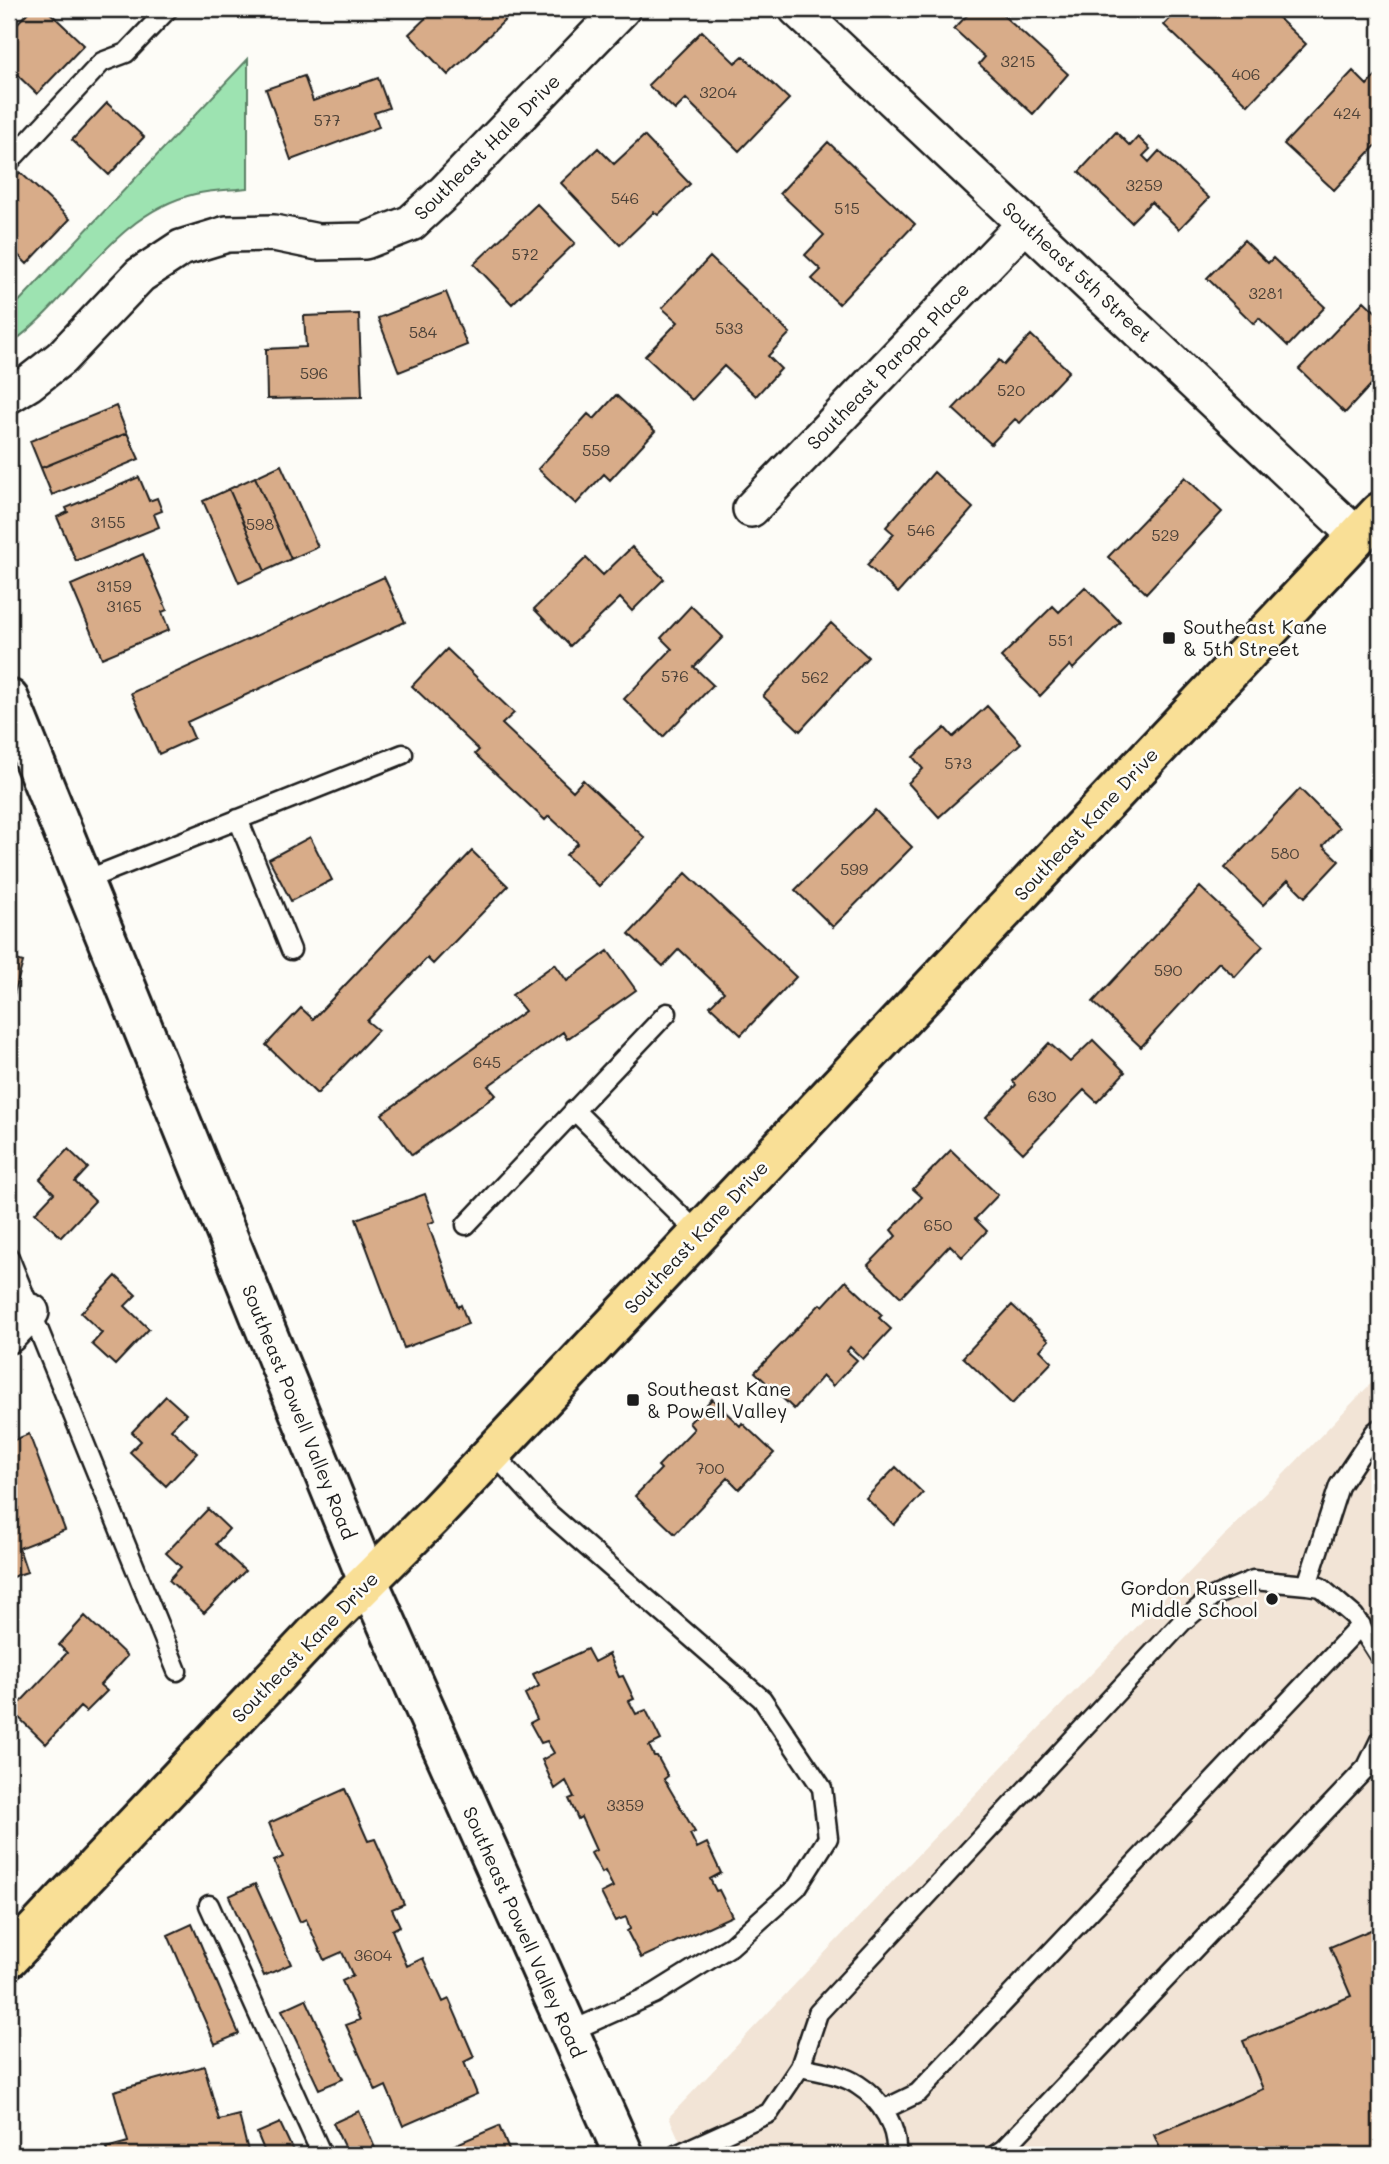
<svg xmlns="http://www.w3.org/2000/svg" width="1389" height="2164" font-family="Mali,sans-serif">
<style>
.built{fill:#f2e4d6}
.green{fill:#9de3b1;stroke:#5c8066;stroke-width:2}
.building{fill:#d8ac89;stroke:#1c1c1c;stroke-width:2}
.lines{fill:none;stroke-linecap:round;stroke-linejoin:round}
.service-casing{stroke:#1c1c1c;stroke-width:23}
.minor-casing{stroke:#1c1c1c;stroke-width:40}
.secondary-casing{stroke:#1c1c1c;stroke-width:44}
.primary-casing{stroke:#1c1c1c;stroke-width:44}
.service{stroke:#fdfcf7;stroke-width:18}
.minor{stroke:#fdfcf7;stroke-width:35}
.secondary{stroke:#fdfcf7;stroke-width:38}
.primary{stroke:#f9df96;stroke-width:38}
.poi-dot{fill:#1c1c1c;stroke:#fdfcf7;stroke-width:2.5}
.labels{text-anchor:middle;stroke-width:5;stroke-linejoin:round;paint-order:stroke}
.number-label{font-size:16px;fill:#4b4037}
.street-label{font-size:19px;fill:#1c1c1c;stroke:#fdfcf7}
.poi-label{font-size:19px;fill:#1c1c1c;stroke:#fdfcf7;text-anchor:start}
</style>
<rect width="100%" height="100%" fill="#fdfcf7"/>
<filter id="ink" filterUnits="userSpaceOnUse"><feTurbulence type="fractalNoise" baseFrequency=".0143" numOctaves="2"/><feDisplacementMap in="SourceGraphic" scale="14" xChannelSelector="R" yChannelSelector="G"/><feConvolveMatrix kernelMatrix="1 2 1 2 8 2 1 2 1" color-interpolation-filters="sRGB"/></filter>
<g filter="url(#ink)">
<path class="built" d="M1380 1374V2155H686L669 2117 947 1824Z"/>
<path class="green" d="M248 59V188C231 190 212 190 195 194 113 213 73 300 9 345V312Z"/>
<path class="building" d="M31 9H46L84 45 37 94 9 67V32Z
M435 9H494L505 20 448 75 409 34Z
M973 9H996L1068 74 1033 114 979 64 985 57 954 29Z
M1179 9H1269L1306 44 1248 105 1164 25Z
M702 31 735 63 743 56 789 99 739 151 686 99 675 110 648 85Z
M1353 71 1367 85 1380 71V141L1334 190 1284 144Z
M304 76 313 101 378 78 389 108 374 113 379 127 291 160 266 89Z
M107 103 144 137 109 175 72 140Z
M1116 132 1130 146 1138 137 1150 149 1143 156 1149 162 1159 151 1209 198 1179 229 1151 202 1131 222 1079 172Z
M644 136 690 184 658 215 654 212 620 245 561 183 598 148 614 164Z
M828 142 915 224 839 304 812 279 821 270 805 255 824 235 780 193Z
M20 172 70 219 27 264 9 246V185Z
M537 204 575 243 512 304 474 264Z
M1244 240 1268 263 1273 258 1325 307 1288 346 1259 318 1254 324 1207 278Z
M710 257 790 333 768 356 781 369 756 396 724 366 692 400 645 356 678 322 662 308Z
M446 292 467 345 399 372 378 318Z
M1364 301 1380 316V375L1345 413 1299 369Z
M359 314 362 397 267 399 266 349 306 347 304 316Z
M1031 335 1069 371 1020 423 1015 419 991 444 953 409 999 360 1004 365Z
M616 395 655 431 610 480 604 474 576 504 538 469 588 414 594 419Z
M116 406 127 433 41 468 30 441Z
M127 433 139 459 52 495 41 468Z
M281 465 318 547 291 559 255 477Z
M934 472 973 508 898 593 867 565 894 534 886 527Z
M139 477 149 501 157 498 162 511 154 514 159 527 76 561 57 517 68 512 66 508Z
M255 477 291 559 265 571 229 489Z
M1185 477 1222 512 1146 593 1108 557Z
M229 489 265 571 239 583 203 501Z
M632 547 664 579 632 611 620 598 570 646 534 609 586 558 603 575Z
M143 554 167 610 162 612 169 630 102 658 71 585Z
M384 577 405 622 187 722 194 738 159 754 131 693Z
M1085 587 1120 622 1073 669 1070 665 1040 696 1001 657 1053 606 1059 612Z
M691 606 723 637 694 667 713 685 663 737 624 699 672 649 661 638Z
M831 623 868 657 800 731 763 696Z
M447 649 514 713 502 724 573 791 583 780 645 838 599 886 566 855 578 843 549 816 545 820 475 754 479 750 412 686Z
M987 706 1021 743 939 817 908 783 923 769 913 757 945 728 953 737Z
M1380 730V751L1370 741Z
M1300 789 1339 828 1323 846 1339 861 1305 897 1288 880 1263 905 1225 868Z
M875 810 912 847 833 927 795 890Z
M310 837 332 880 291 901 269 859Z
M472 851 508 886 433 964 427 958 367 1021 378 1030 317 1094 266 1045 301 1008 313 1019Z
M686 873 796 977 741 1035 710 1006 724 992 679 949 663 966 629 934Z
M1200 887 1263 946 1235 977 1219 962 1141 1047 1093 1002Z
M608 951 636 990 567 1039 563 1032 488 1086 496 1095 412 1155 382 1114 525 1011 512 995 555 964 567 981Z
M9 958 23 962 9 1012Z
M1093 1040 1125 1072 1097 1102 1084 1090 1023 1153 986 1117 1016 1085 1013 1081 1049 1043 1070 1062Z
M68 1149 88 1168 75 1182 95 1201 61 1237 35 1213 54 1193 40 1179Z
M951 1150 998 1195 975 1219 987 1231 962 1257 950 1245 901 1297 868 1265 896 1236 891 1230 922 1197 913 1189Z
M425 1194 435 1221 428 1224 458 1307 461 1305 468 1324 404 1348 356 1219Z
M116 1276 136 1295 125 1306 149 1329 115 1365 92 1344 102 1333 81 1313Z
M846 1281 882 1315 879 1318 891 1329 863 1359 850 1347 847 1351 857 1360 833 1386 823 1376 794 1409 755 1372 820 1304 823 1306Z
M1012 1305 1049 1340 1040 1350 1052 1362 1012 1404 963 1357Z
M166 1396 186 1414 171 1429 197 1453 166 1486 130 1452 141 1441 132 1432Z
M712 1399 740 1426 742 1423 774 1453 739 1489 728 1478 675 1534 635 1496 661 1469 658 1466 694 1429 689 1423Z
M29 1434 65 1530 19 1548 27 1572 9 1578V1442Z
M896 1467 923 1493 894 1525 866 1498Z
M208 1509 229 1529 216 1544 245 1571 204 1613 169 1580 181 1567 166 1553Z
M85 1616 127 1656 100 1685 107 1691 86 1712 80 1707 46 1744 12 1711 67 1653 59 1645Z
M587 1649 594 1662 609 1654 619 1677 623 1676 634 1699 629 1701 636 1714 646 1710 661 1740 649 1746 654 1756H657L668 1776 664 1779 695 1832 690 1834 697 1848 707 1843 721 1873 710 1879 716 1891 719 1890 732 1916 641 1958 627 1931 630 1929 626 1917 615 1921 601 1893 613 1887 605 1871 602 1873 591 1853 596 1850 581 1817 578 1819 569 1799 574 1797 566 1781 555 1789 542 1760 554 1753 547 1741 541 1743 530 1723 537 1719 525 1694 539 1686 533 1674Z
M345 1789 368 1841 375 1839 404 1904 392 1909 400 1926 392 1930 407 1966 423 1958 443 2002 449 1999 474 2057 464 2062 477 2094 403 2126 386 2086 376 2091 346 2025 360 2020 342 1981 353 1976 342 1952 324 1960 306 1919 300 1922 274 1861 283 1857 269 1823Z
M255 1884 291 1964 264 1976 229 1896Z
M192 1924 239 2034 215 2044 168 1935Z
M1380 1926V2155H1163L1154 2135 1263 2089 1243 2041 1351 1996 1330 1947Z
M306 1999 343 2079 319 2089 282 2010Z
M204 2066 219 2120 239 2115 249 2155H108L106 2148 128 2142 114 2091Z
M359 2111 378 2155H348L333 2123Z
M280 2123 295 2155H266L257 2133Z
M499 2126 511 2155H431Z"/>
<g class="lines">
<g class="service-casing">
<path id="service" d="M9 162 102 62 126 53 168 9
M238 819 291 950
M83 881 403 754
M574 1110 699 1234
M466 1225 667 1013
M9 1257 177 1671
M493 1453 546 1511 762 1699 822 1788 828 1838 797 1887 731 1946 654 1994 569 2032
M1307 1585 1339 1486 1375 1432 1380 1428
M209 1905 322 2155
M800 2067C819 2071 842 2074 858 2085 882 2100 898 2128 896 2155
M885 2109 918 2093 1361 1625
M676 2155 769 2113 800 2067 818 2013 1182 1622 1212 1597 1253 1580 1307 1585 1320 1587 1354 1616 1380 1657
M995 2155 1004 2149 1367 1767 1380 1740"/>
</g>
<g class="minor-casing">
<path id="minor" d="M797 9 1357 536
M9 395 29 383 61 358 140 275 181 248 227 234 274 233 318 242 365 241 411 223 446 191 622 9
M751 509 1026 223
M9 1335 31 1312"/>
</g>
<g class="secondary-casing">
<path id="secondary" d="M9 699 368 1581 624 2155"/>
</g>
<g class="primary-casing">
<path id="primary" d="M9 1958 313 1636 432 1517 1380 512"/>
</g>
<use href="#service" class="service"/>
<use href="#minor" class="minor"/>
<use href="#secondary" class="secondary"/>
<use href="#primary" class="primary"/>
</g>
</g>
<g class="poi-dot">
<rect x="1162" y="631" width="14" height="14" rx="3.5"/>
<rect x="626" y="1393" width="14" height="14" rx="3.5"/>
<circle cx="1272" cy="1599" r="7"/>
</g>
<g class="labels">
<g class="number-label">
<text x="1018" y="67">3215</text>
<text x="1246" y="80">406</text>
<text x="718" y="98">3204</text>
<text x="1347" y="119">424</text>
<text x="327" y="126">577</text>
<text x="1144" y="191">3259</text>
<text x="625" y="204">546</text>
<text x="847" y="214">515</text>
<text x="525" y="260">572</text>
<text x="1266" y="299">3281</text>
<text x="729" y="334">533</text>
<text x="423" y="338">584</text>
<text x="314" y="379">596</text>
<text x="1011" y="396">520</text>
<text x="596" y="456">559</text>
<text x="108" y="528">3155</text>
<text x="260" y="530">598</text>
<text x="921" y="536">546</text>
<text x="1165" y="541">529</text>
<text x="114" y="592">3159</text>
<text x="124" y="612">3165</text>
<text x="1061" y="646">551</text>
<text x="675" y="682">576</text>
<text x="815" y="683">562</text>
<text x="958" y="769">573</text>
<text x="1285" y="859">580</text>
<text x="854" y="875">599</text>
<text x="1168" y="976">590</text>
<text x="487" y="1068">645</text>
<text x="1042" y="1102">630</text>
<text x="938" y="1231">650</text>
<text x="710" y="1474">700</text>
<text x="625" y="1811">3359</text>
<text x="373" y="1961">3604</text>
</g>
<g class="street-label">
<text transform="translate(487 147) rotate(-45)" y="7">Southeast Hale Drive</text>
<text transform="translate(1077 272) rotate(43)" y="7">Southeast 5th Street</text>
<text transform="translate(888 366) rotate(-46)" y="7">Southeast Paropa Place</text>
<text transform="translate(1086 824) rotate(-47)" y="7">Southeast Kane Drive</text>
<text transform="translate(696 1237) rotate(-47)" y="7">Southeast Kane Drive</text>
<text transform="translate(299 1412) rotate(68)" y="7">Southeast Powell Valley Road</text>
<text transform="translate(305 1647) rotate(-46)" y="7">Southeast Kane Drive</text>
<text transform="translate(524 1932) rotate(66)" y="7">Southeast Powell Valley Road</text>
</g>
<g class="poi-label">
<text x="1183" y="634">Southeast Kane<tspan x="1183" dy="22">&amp; 5th Street</tspan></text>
<text x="647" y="1396">Southeast Kane<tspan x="647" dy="22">&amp; Powell Valley</tspan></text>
<text x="1258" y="1595" text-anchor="end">Gordon Russell<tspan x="1258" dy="22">Middle School</tspan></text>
</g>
</g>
<rect width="1389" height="2164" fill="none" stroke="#fdfcf7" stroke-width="35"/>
<rect x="18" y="18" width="1354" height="2129" fill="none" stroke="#1c1c1c" stroke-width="2.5" filter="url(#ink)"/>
</svg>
